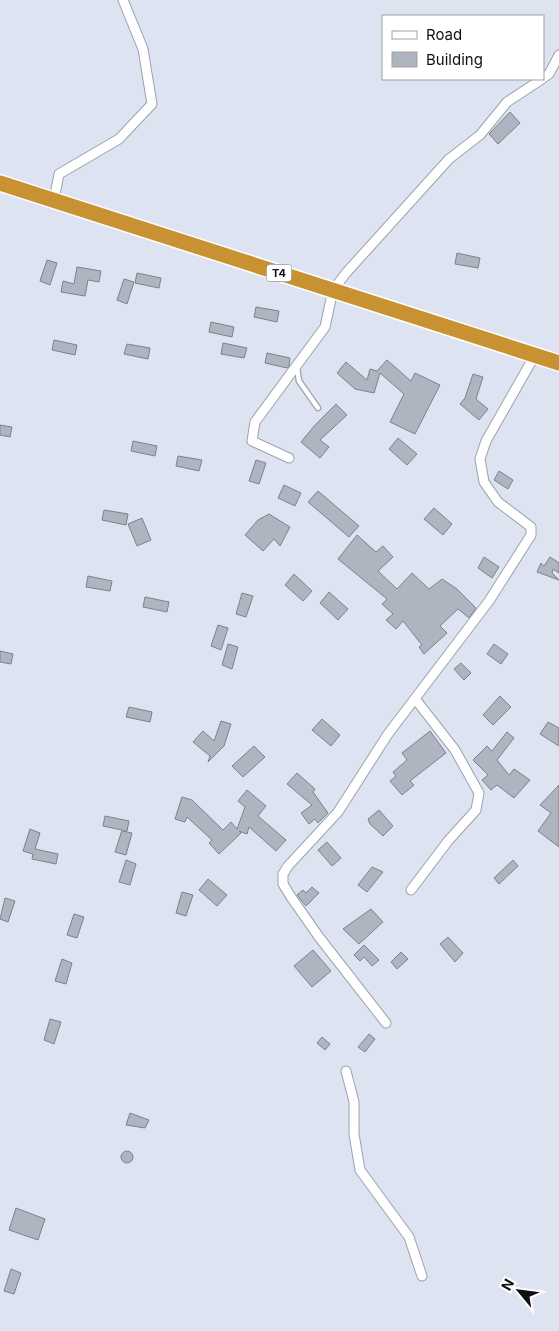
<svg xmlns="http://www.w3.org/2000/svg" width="559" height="1331" font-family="Inter,sans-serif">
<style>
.building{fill:#aeb4c0;stroke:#7c828d}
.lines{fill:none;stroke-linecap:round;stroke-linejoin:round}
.service-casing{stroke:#9ca2ae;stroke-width:7}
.minor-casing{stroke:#9ca2ae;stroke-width:11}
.trunk-casing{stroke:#fff;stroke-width:18}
.service{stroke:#fff;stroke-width:4.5}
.minor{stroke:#fff;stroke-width:9}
.trunk{stroke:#c89233;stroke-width:15}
.labels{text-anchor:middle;stroke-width:4;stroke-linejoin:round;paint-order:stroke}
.shield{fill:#fff;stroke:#56585b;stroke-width:1}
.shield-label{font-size:11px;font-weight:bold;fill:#0e1015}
</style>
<rect width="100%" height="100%" fill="#dde3f0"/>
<path class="building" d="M510 112 520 123 498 144 489 134Z
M457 253 480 258 478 268 455 264Z
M47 260 57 263 50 285 40 281Z
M77 267 101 271 99 282 88 280 85 296 61 292 63 281 74 284Z
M137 273 161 278 159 288 135 283Z
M124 279 134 282 127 304 117 300Z
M256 307 279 311 277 322 254 317Z
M211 322 234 327 232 337 209 332Z
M54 340 77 345 75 355 52 350Z
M223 343 247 348 244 358 221 354Z
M127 344 150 348 148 359 124 354Z
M267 353 290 358 289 366 287 368 265 363Z
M387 360 411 381 415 373 440 385 415 434 390 422 404 394 380 373 374 393 355 389 337 373 346 362 367 380 370 369 377 371Z
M473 374 483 377 476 399 488 409 479 420 460 404 465 398Z
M336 404 347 415 320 440 329 447 320 458 301 442 315 425Z
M0 425 12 427 10 437 0 435Z
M398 438 417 454 407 465 389 449Z
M133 441 157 446 155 456 131 451Z
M178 456 202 460 199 471 176 466Z
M256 460 266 463 259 484 249 481Z
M499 471 513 480 508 489 494 480Z
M284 485 301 493 295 506 278 498Z
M318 491 359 526 349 537 308 502Z
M434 508 452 524 443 535 424 519Z
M104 510 128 514 126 525 102 520Z
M269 514 290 527 280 546 274 539 263 551 245 535 258 520Z
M142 518 151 540 137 546 128 524Z
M357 535 376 552 383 546 393 557 378 571 397 589 412 573 429 589 442 579 457 589 476 608 469 618 458 609 440 626 447 633 424 654 419 647 422 645 403 621 396 629 386 620 393 614 382 604 387 599 338 559Z
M484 557 499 567 492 578 478 568Z
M550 557 559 563V573L553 569 552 573 559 580 537 572 541 563 544 566Z
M294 574 312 591 303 601 285 585Z
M88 576 112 581 110 591 86 587Z
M329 592 348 609 338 620 320 603Z
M242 593 253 596 246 617 236 614Z
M145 597 169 602 167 612 143 607Z
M218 625 228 628 221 650 211 646Z
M228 644 238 647 232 669 222 665Z
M494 644 508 654 501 664 487 654Z
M0 651 13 654 11 664 0 662Z
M461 663 471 673 464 680 454 669Z
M500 696 511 707 493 725 483 715Z
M129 707 152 712 150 722 126 717Z
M322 719 340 735 331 746 312 730Z
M221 721 231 724 224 746 208 762 210 756 193 742 203 731 214 741Z
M548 722 559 728V746L540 734Z
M430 731 446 753 410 781 414 785 402 795 390 781 396 776 393 772 407 760 402 753Z
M507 732 514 738 497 760 509 775 514 769 530 780 514 798 497 785 491 790 482 780 488 775 473 760 487 746 492 751Z
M254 746 265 757 243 777 232 766Z
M297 773 315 789 313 792 328 813 318 823 315 819 309 824 301 813 312 805 287 784Z
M559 785V847L538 831 551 813 540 805Z
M247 790 266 806 258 816 286 840 276 851 249 827 247 834 239 831 241 833 219 854 209 843 212 840 187 817 185 822 175 819 182 797 192 800 223 830 231 822 237 829 245 807 238 801Z
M379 810 393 826 383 836 370 824 368 819Z
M105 816 129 821 127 831H123L132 833 126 855 115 852 122 830 103 826Z
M30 829 40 833 35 849 58 854 56 864 32 859 33 854 23 851Z
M327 842 341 858 332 866 318 850Z
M126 860 136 864 130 885 119 882Z
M513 860 518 866 499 884 494 878Z
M372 867 383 872 367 892 358 885Z
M208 879 227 895 217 906 199 890Z
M312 887 319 893 306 906 297 895 303 890 306 893Z
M182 892 193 895 186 916 176 913Z
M5 898 15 901 8 922 0 919Z
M371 909 383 922 359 944 343 929Z
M74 914 84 917 77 938 67 935Z
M448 937 463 953 455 962 440 944Z
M364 945 379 960 372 966 364 957 360 961 354 955Z
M313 950 331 971 312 987 294 966Z
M401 952 408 959 397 969 391 962Z
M62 959 72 963 66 984 55 981Z
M50 1019 61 1022 54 1044 44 1040Z
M369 1034 375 1039 365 1052 358 1047Z
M322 1037 330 1044 325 1050 317 1043Z
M130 1113 149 1120 145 1128 126 1125Z
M121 1157a6 6 0 1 1 12 0a6 6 0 1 1-12 0Z
M16 1208 45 1219 38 1240 9 1230Z
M11 1269 21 1273 14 1294 4 1291Z"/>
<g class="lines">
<g class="service-casing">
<path id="service" d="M297 367 299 381 318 408"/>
</g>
<g class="minor-casing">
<path id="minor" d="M543 78 549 74 559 55
M54 200 59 174 119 139 152 104 143 49 123 0
M289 458 252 441 255 422 325 327 333 290 346 273 449 159 480 135 507 102 542 79
M411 890 448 841 476 810 479 793 455 750 416 700
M386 1023 319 937 291 897 283 884V874L288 866 338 812 388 734 489 601 531 535V527L498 502 484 482 480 459 486 441 535 355
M346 1071 354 1102V1134L360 1170 409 1237 422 1276"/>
</g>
<g class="trunk-casing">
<path id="trunk" d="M0 183 559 363"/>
</g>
<use href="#service" class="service"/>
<use href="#minor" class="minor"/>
<use href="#trunk" class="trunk"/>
</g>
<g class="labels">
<rect class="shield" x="266.5" y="264.5" width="25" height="17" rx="4"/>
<g class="shield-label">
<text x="279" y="277">T4</text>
</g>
</g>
<rect x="382" y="15" width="162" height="65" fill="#ffffff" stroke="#9f9fa1"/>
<rect x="392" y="31" width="25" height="8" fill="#ffffff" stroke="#9f9fa1"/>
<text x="426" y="40" font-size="15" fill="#0e1015">Road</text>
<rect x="392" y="52" width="25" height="15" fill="#aeb4c0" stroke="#9f9fa1"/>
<text x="426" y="65" font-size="15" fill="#0e1015">Building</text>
<g transform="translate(519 1291) rotate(299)" stroke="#ffffff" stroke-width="4" paint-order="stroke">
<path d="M0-4L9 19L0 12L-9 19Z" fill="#0e1015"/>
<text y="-8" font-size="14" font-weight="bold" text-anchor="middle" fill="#0e1015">N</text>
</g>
</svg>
